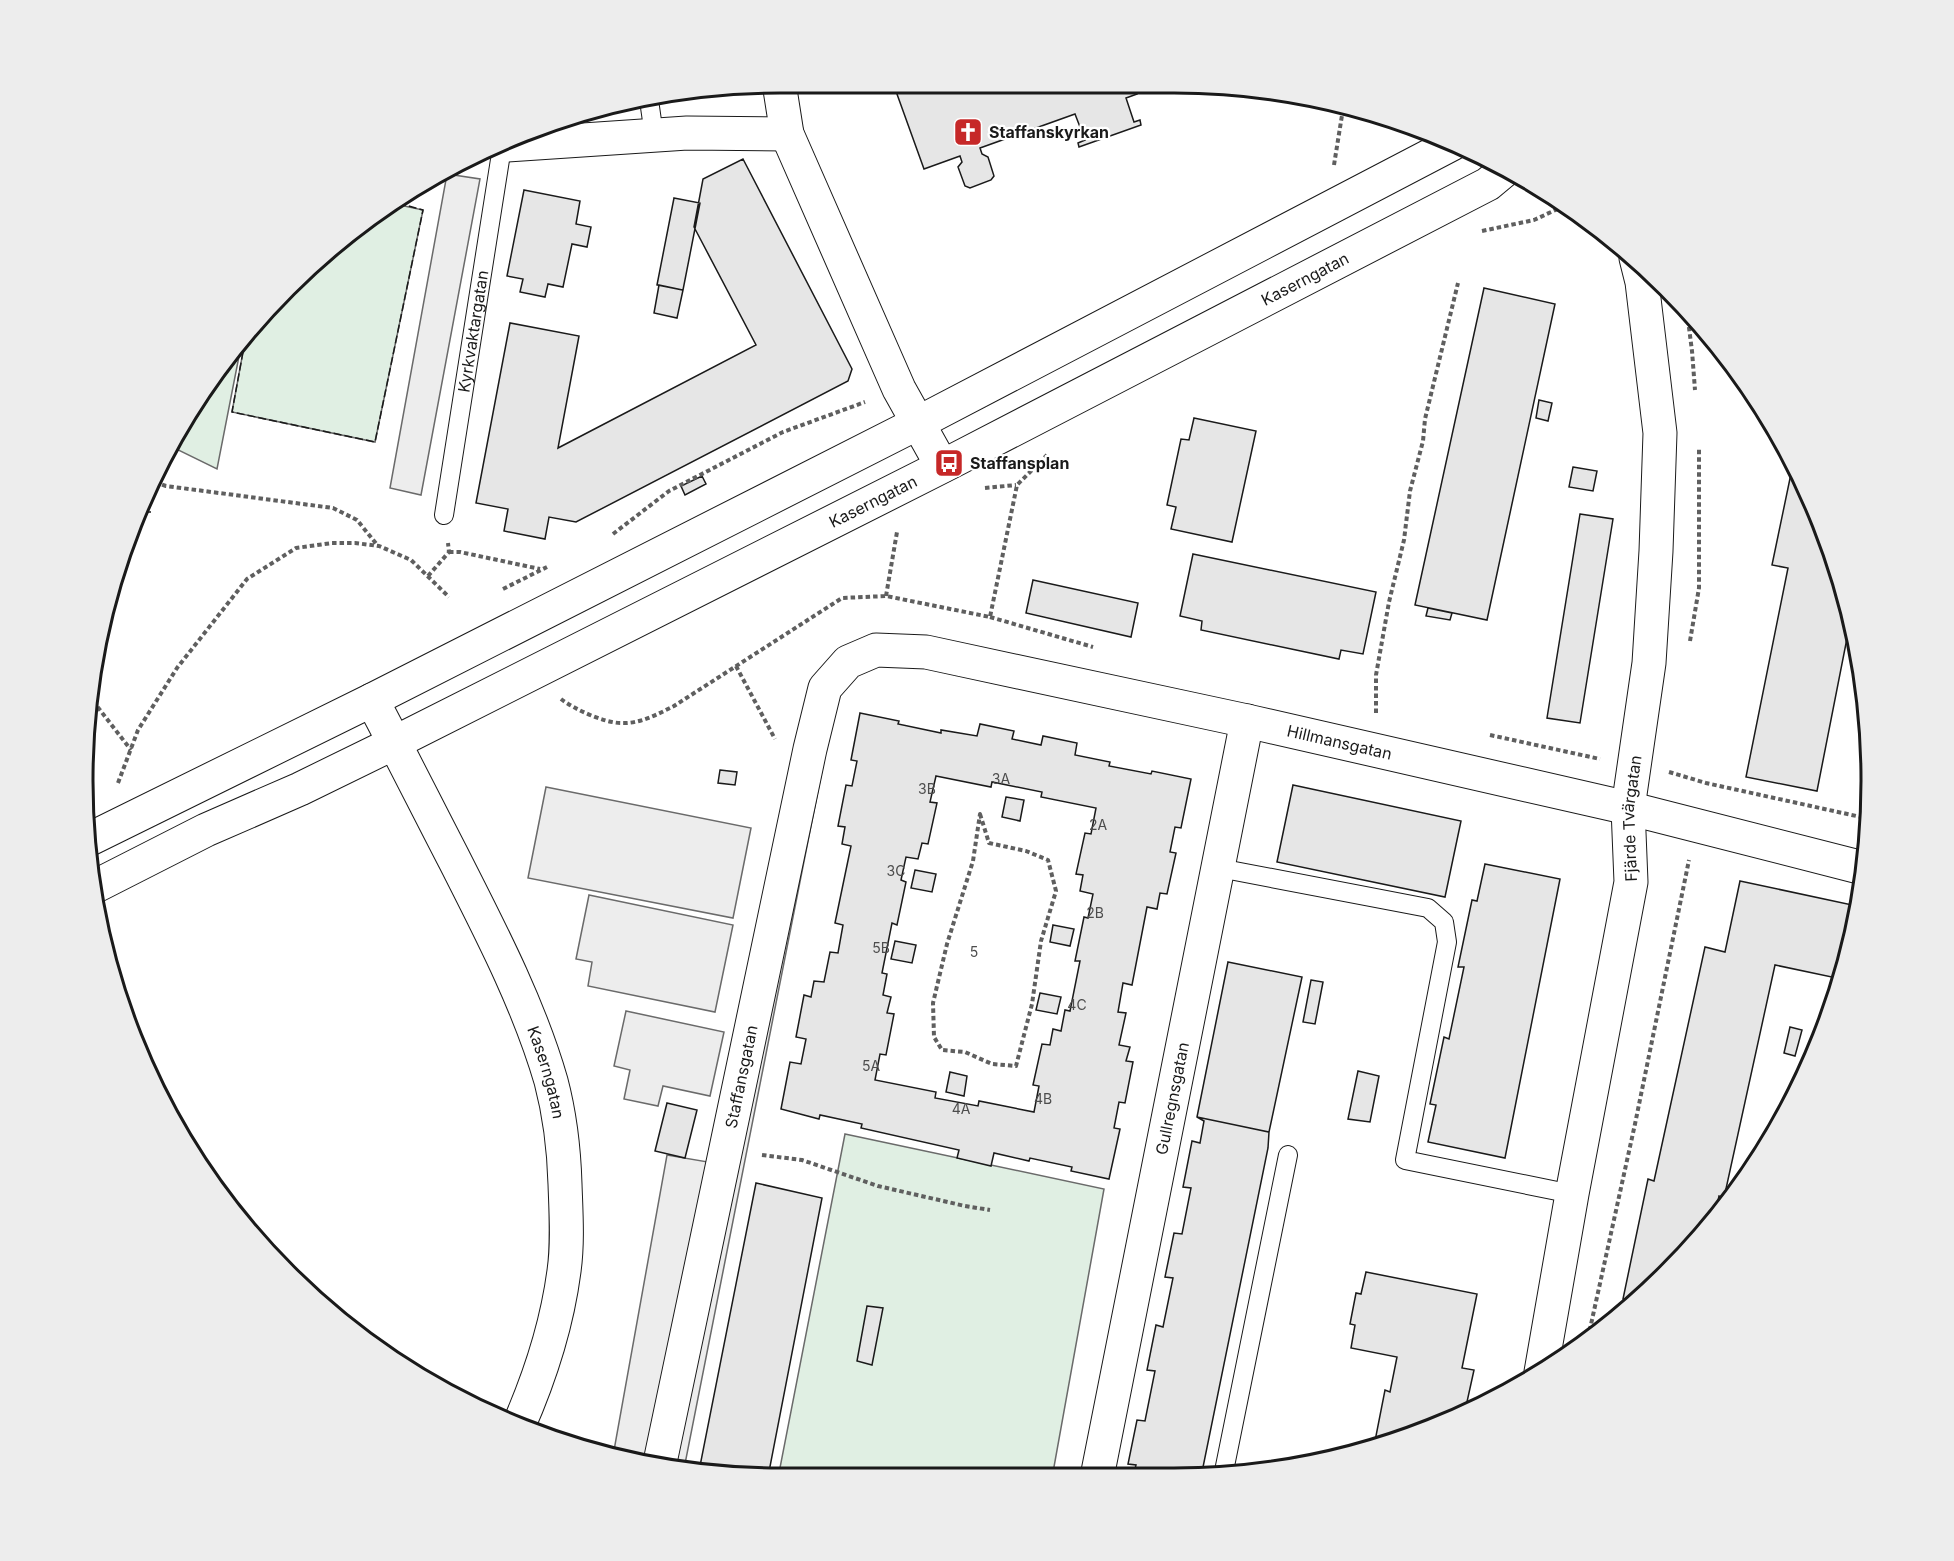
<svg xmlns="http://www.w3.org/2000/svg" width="1954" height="1561" font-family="Inter,sans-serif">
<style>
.green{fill:#e0efe3;stroke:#6a6a6a;stroke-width:1.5}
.parking{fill:#ededed;stroke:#6a6a6a;stroke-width:1.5}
.building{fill:#e6e6e6;stroke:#1a1a1a;stroke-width:1.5;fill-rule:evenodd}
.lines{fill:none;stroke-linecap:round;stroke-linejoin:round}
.lane-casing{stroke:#1a1a1a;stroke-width:20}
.street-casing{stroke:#1a1a1a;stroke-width:35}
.secondary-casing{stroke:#1a1a1a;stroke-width:35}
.path{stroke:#5f5f5f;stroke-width:4;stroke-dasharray:4.5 3;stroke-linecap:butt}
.lane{stroke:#fff;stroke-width:18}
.street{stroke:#fff;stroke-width:33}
.secondary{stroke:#fff;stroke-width:33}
.fence{stroke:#1a1a1a;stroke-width:1.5;stroke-dasharray:8 3;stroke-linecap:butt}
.labels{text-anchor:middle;stroke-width:4.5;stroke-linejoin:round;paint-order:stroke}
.number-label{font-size:14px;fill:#4d4d4d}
.poi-label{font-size:16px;font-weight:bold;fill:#1a1a1a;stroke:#fff;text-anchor:start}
.street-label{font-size:16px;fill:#1a1a1a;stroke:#fff}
.rim{fill:none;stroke:#1a1a1a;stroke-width:3}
</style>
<rect width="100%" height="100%" fill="#fff"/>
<path class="green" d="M395 204 423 210 375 442 232 412 245 341 287 287Z
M241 346 217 469 170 446 176 431Z
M845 1134 1104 1189 1052 1478H778Z"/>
<path class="parking" d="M447 174 480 179 421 495 390 488Z
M827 745 684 1469 645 1465 613 1456 667 1155 731 1166Z
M546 787 751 828 733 918 528 878Z
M589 895 733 925 715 1012 588 986 592 962 576 959Z
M626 1011 724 1032 710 1096 663 1086 658 1106 624 1099 630 1070 614 1066Z"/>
<path class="building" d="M893 83 1133 84 1137 94 1126 98 1134 122 1140 120 1141 125 1079 147 1078 143 1085 140 1075 114 980 148 982 154 988 157 994 176 991 180 970 188 965 186 958 167 962 162 960 156 924 169Z
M743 159 852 369 848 381 576 522 549 517 545 539 504 531 508 509 476 503 510 323 579 336 558 448 756 345 694 227 703 179Z
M524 190 580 201 576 224 591 227 587 247 572 244 563 287 548 284 545 297 520 292 523 279 507 276Z
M674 198 700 203 683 290 657 285Z
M659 285 683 290 677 318 654 313Z
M1484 288 1555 304 1487 620 1415 605Z
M1539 400 1552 403 1548 421 1536 418Z
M1194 418 1256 431 1232 542 1171 529 1176 507 1167 505 1181 439 1189 440Z
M1793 464 1835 556 1850 623 1817 791 1746 777 1788 568 1772 565Z
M1573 467 1597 471 1593 491 1569 487Z
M702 476 706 484 685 495 681 486Z
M1580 514 1613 519 1580 723 1547 718Z
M1193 554 1376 592 1363 654 1341 650 1339 659 1201 630 1202 621 1180 616Z
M1033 580 1138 603 1131 637 1026 613Z
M1428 608 1452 613 1450 620 1426 616Z
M860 713 899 721 898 724 941 733V730L977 736 980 724 1014 731 1012 739 1041 745 1043 736 1077 743 1075 755 1110 762 1109 766 1151 774 1152 771 1191 779 1181 828 1175 827 1170 852 1176 853 1167 894 1160 893 1157 909 1147 907 1132 985 1123 983 1118 1012 1126 1013 1119 1045 1130 1047 1126 1061 1133 1062 1125 1103 1119 1102 1114 1128 1120 1129 1109 1179 1071 1171 1072 1167 1030 1158 1029 1161 994 1153 991 1166 957 1158 959 1150 861 1128 862 1124 820 1115 819 1119 781 1109 790 1062 801 1064 806 1039 796 1037 804 995 811 997 814 981 824 982 830 952 838 953 843 925 835 923 851 846 842 844 845 827 838 826 846 785 852 786 857 761 851 760ZM936 776 991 787 992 782 1042 792 1041 797 1096 808 1091 834 1085 833 1076 874 1083 875 1080 891 1093 894 1088 918 1084 917 1075 961H1080L1070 1011 1065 1010 1061 1031 1053 1029 1050 1045 1042 1044 1033 1085 1039 1086 1034 1112 979 1101 978 1106 935 1098 936 1092 875 1080 880 1054 886 1055 894 1014 887 1013 891 997 883 995 887 974 882 973 892 923 897 925 906 882 901 880 906 857 918 859 922 843 928 844 937 803 930 802Z
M720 770 737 772 735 785 718 783Z
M1293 785 1461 821 1445 897 1277 862Z
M1006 797 1024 800 1020 821 1002 817Z
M1485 864 1560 879 1505 1158 1428 1142 1436 1105 1430 1104 1444 1037 1449 1039 1464 967H1458L1472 900 1477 901Z
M915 870 936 874 932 892 911 888Z
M1740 881 1857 906 1848 961 1841 979 1775 965 1724 1198 1719 1196 1714 1220 1637 1302 1623 1299 1648 1179 1654 1181 1705 947 1725 952Z
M1053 925 1074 929 1070 946 1050 942Z
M895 941 916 945 912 963 891 959Z
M1228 962 1302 977 1269 1132 1197 1117Z
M1311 980 1323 982 1315 1024 1303 1022Z
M1040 993 1061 997 1057 1014 1036 1010Z
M1790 1027 1802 1030 1795 1056 1784 1053Z
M1358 1071 1379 1076 1370 1122 1348 1119Z
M950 1072 967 1076 964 1096 946 1092Z
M667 1103 697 1110 685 1158 655 1151Z
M1197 1117 1269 1132 1268 1148 1201 1477H1133L1136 1465 1128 1464 1137 1420 1145 1421 1155 1371 1147 1370 1156 1325 1163 1327 1173 1278 1165 1277 1174 1233 1182 1234 1191 1188 1183 1187 1192 1141 1200 1143 1204 1121Z
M756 1183 822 1198 768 1477 699 1471Z
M1366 1272 1477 1294 1462 1368 1474 1370 1465 1411 1398 1442 1374 1446 1385 1390 1390 1392 1397 1357 1351 1348 1355 1325 1350 1324 1356 1293 1361 1294Z
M867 1306 883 1308 872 1365 857 1361Z"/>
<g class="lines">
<g class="lane-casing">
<g id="lane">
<path d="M649 100 654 135"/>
<path id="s1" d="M444 515 502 147"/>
<path d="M1219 868 1428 908 1444 922 1447 942 1405 1160 1572 1194"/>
<path d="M1223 1476 1288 1155"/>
</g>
</g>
<g class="street-casing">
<g id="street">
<path d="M779 83 787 134 899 389 942 466"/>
<path d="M507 145 687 133 787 134"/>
<path id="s2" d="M1541 1372 1572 1194 1631 882 1628 808 1649 663 1656 551 1660 433 1642 282 1636 258"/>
<path id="s3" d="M659 1467 810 749 825 688 848 662 876 650 926 652 1247 721 1628 808 1863 868"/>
<path id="s4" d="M1097 1477 1247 721"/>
</g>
</g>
<g class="secondary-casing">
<g id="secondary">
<path id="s5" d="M372 700C400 753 427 807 455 861 491 932 529 1005 551 1081 560 1115 564 1150 565 1184 566 1213 568 1243 564 1271 557 1325 540 1377 518 1427"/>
<path d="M90 839 372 700 918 423 1452 144"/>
<path id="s6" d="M96 886 206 830 300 789 394 743 949 463 1488 184 1506 169"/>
</g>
</g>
<path class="path" d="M1334 165 1343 109
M1482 231 1534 220 1564 206
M1687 312 1692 351 1695 390
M155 482 166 486 333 508 357 520 378 546
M985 488 1016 485
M613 534 669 491 783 432 865 402
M449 552H460L540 569
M428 576 449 552 448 543
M503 589 547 567
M886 596 897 532
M990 617 1093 647
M1690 641 1699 588V448
M736 666 775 739
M561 699C574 709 604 723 621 723 640 724 658 714 674 706L842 598 886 596 990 617 1017 485 1047 455
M93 701 131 750
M1376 713V675L1389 602 1404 540 1410 491 1423 441 1425 419 1458 283
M1490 735 1600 759
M1669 772 1706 783 1870 819
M118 783 138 730 177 668 247 579 296 548 332 543H355L379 546 411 560 449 597
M980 814 989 843 1026 851 1048 860 1056 891 1041 941 1032 1004 1016 1066 992 1064 965 1052 942 1050 934 1037 933 1003 947 944 973 861Z
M762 1155 802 1160 878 1186 965 1206 990 1210
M1588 1338 1635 1124 1689 860"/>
<use href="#lane" class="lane"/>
<use href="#street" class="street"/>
<use href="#secondary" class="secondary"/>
<path class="fence" d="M245 341 232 412 375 442 423 210 405 205
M143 512H153"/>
</g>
<defs>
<g id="church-square" transform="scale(1.5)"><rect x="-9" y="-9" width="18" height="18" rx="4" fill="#c62828" stroke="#fff"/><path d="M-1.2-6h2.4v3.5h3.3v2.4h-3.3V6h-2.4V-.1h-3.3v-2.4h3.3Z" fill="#fff"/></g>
<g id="bus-square" transform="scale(1.5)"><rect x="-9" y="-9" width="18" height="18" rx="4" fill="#c62828" stroke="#fff"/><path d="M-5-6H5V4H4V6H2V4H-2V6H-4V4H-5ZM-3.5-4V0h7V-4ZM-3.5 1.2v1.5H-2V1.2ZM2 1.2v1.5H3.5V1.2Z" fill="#fff"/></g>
</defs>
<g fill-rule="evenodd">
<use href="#church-square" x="968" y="132"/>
<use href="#bus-square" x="949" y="463"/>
</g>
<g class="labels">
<g class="number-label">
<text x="1001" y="784">3A</text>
<text x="927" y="794">3B</text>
<text x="1098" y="830">2A</text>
<text x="896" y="876">3C</text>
<text x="1095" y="918">2B</text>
<text x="881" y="953">5B</text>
<text x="974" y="957">5</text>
<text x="1077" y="1010">4C</text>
<text x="871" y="1071">5A</text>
<text x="1043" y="1104">4B</text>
<text x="961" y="1114">4A</text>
</g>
<g class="poi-label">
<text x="989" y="138">Staffanskyrkan</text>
<text x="970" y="469">Staffansplan</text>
</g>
<g class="street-label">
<text dy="6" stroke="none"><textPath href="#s6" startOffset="1353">Kaserngatan</textPath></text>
<text dy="6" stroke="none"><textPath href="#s1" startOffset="186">Kyrkvaktargatan</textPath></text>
<text dy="6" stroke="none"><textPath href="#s6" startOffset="867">Kaserngatan</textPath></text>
<text dy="6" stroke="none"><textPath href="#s3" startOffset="1335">Hillmansgatan</textPath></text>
<text dy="6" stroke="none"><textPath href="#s2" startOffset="562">Fjärde Tvärgatan</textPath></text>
<text dy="6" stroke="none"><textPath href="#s5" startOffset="412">Kaserngatan</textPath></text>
<text dy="6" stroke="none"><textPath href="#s3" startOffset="399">Staffansgatan</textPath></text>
<text dy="6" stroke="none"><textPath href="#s4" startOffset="386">Gullregnsgatan</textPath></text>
</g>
</g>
<path d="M0 0H1954V1561H0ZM780 93H1174A687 687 0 0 1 1861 780V781A687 687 0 0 1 1174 1468H780A687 687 0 0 1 93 781V780A687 687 0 0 1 780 93Z" fill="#ededed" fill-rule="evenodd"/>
<path class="rim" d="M780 93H1174A687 687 0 0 1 1861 780V781A687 687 0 0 1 1174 1468H780A687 687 0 0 1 93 781V780A687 687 0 0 1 780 93Z"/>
</svg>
